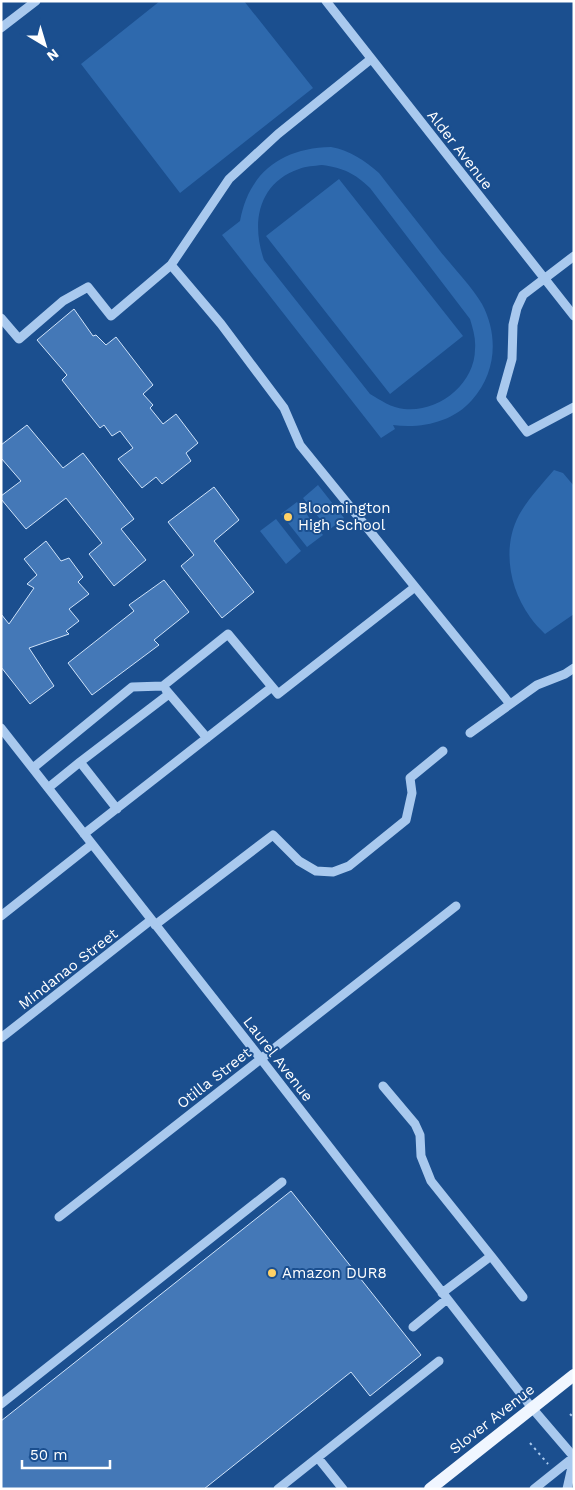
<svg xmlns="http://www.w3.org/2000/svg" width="575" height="1490" font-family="'Work Sans',sans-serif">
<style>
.garden{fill:#2e69ad;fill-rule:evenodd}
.building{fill:#4478b7;stroke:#cfe3fa}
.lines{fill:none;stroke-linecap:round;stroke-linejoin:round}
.path{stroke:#a9c9ee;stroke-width:2;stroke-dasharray:2.5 4;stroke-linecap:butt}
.minor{stroke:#a9c9ee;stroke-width:9}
.major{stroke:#f0f6ff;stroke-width:12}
.poi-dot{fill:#ffd166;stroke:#1b4f8f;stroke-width:2}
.labels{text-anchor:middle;stroke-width:4;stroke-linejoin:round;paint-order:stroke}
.street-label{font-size:15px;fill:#fff;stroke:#1b4f8f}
.poi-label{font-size:15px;fill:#fff;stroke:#1b4f8f;text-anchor:start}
</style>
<rect width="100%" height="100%" fill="#1b4f8f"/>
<path class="garden" d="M160 1H244L313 88 180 193 81 64Z
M331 147C350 150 365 161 379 173 399 199 420 225 440 251 452 266 473 288 482 304 499 336 496 373 472 400 453 422 421 429 393 425L395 429 381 438 222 235 240 221C249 172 282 148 331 147ZM322 165C344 168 354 173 370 188L470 319C473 329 476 339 475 349 475 384 438 413 404 409 392 408 380 400 370 394L264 260C251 223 258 183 299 169 306 166 314 166 322 165Z
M339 179 463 336 390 394 266 236Z
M554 470 563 473 574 486V614L545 634C540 629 534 623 530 617 509 588 502 547 519 515 528 499 542 484 554 470Z
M318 485 344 518 329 530 303 498Z
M297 502 323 535 307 547 281 514Z
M276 519 301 551 286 564 260 531Z"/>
<path class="building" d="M74 309 93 336 96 335 106 345 116 337 153 385 143 394 153 405 150 408 163 424 176 414 198 443 186 453 191 461 162 484 156 477 142 488 118 459 133 448 120 431 112 436 104 425 100 428 62 380 67 375 37 340Z
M27 425 63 468 83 453 134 519 121 529 146 560 114 586 89 554 102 543 66 498 26 529 1 499V496L21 481 1 458V445Z
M214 487 239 520 214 541 254 592 222 618 181 566 194 555 168 522Z
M46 541 61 561 69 558 83 577 78 582 89 594 69 609 79 621 66 631 69 634 29 648 54 686 30 704 1 667V614L9 624 34 588 27 584 37 575 24 559Z
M164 580 189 612 154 640 159 645 92 695 68 663 134 611 129 605Z
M291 1191 421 1355 370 1396 351 1372 204 1489H1V1421Z"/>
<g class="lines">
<path class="path" d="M570 1414 574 1418
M530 1443 548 1464"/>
<path class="minor" d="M326 1 574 316
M1 28 36 1
M574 256 523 295 517 308 513 325 512 359 501 398 527 432 574 407
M171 265 229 179 278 134 371 59
M1 318 19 339 63 301 88 287 111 316 171 265 221 324 284 408 300 445 510 704
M166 690 207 738
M1 728 261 1059 532 1408 574 1457
M470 733 537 685 565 674 574 668
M80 762 169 694
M33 768 132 687 163 686 228 634 278 694 415 587
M48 788 80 762 117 809
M84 834 272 687
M1 916 92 844
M155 925 273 835 299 861 316 871 333 872 349 866 406 820 412 793 410 778 443 751
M1 1038 151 920
M383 1086 415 1124 420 1135 421 1156 431 1181 491 1256
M59 1217 456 906
M442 1293 491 1256 523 1297
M413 1327 447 1299
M1 1404 282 1182
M318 1458 343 1489
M278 1489 439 1361
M534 1489 574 1457
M567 1489 574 1458"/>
<path class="major" d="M430 1489 574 1375"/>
</g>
<g class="poi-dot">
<circle cx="288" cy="517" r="5"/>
<circle cx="272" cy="1273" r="5"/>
</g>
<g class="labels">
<g class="street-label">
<text transform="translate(460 150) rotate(52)" y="5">Alder Avenue</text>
<text transform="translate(68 969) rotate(-38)" y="5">Mindanao Street</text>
<text transform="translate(278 1059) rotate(52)" y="5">Laurel Avenue</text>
<text transform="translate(214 1078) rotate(-38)" y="5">Otilla Street</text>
<text transform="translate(492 1419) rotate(-38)" y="5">Slover Avenue</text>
</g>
<g class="poi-label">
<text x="298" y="513">Bloomington<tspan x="298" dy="17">High School</tspan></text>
<text x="282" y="1278">Amazon DUR8</text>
</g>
</g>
<rect width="575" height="1490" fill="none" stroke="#ffffff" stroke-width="5"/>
<g transform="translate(45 45) rotate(142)" stroke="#1b4f8f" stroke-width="4" paint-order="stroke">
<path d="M0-4L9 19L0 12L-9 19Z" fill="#ffffff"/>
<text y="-8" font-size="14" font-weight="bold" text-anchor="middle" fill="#ffffff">N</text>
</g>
<path d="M22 1460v8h88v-8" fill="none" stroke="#ffffff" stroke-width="2.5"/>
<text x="30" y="1460" font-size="15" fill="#ffffff" stroke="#1b4f8f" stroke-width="4" paint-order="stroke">50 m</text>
</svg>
